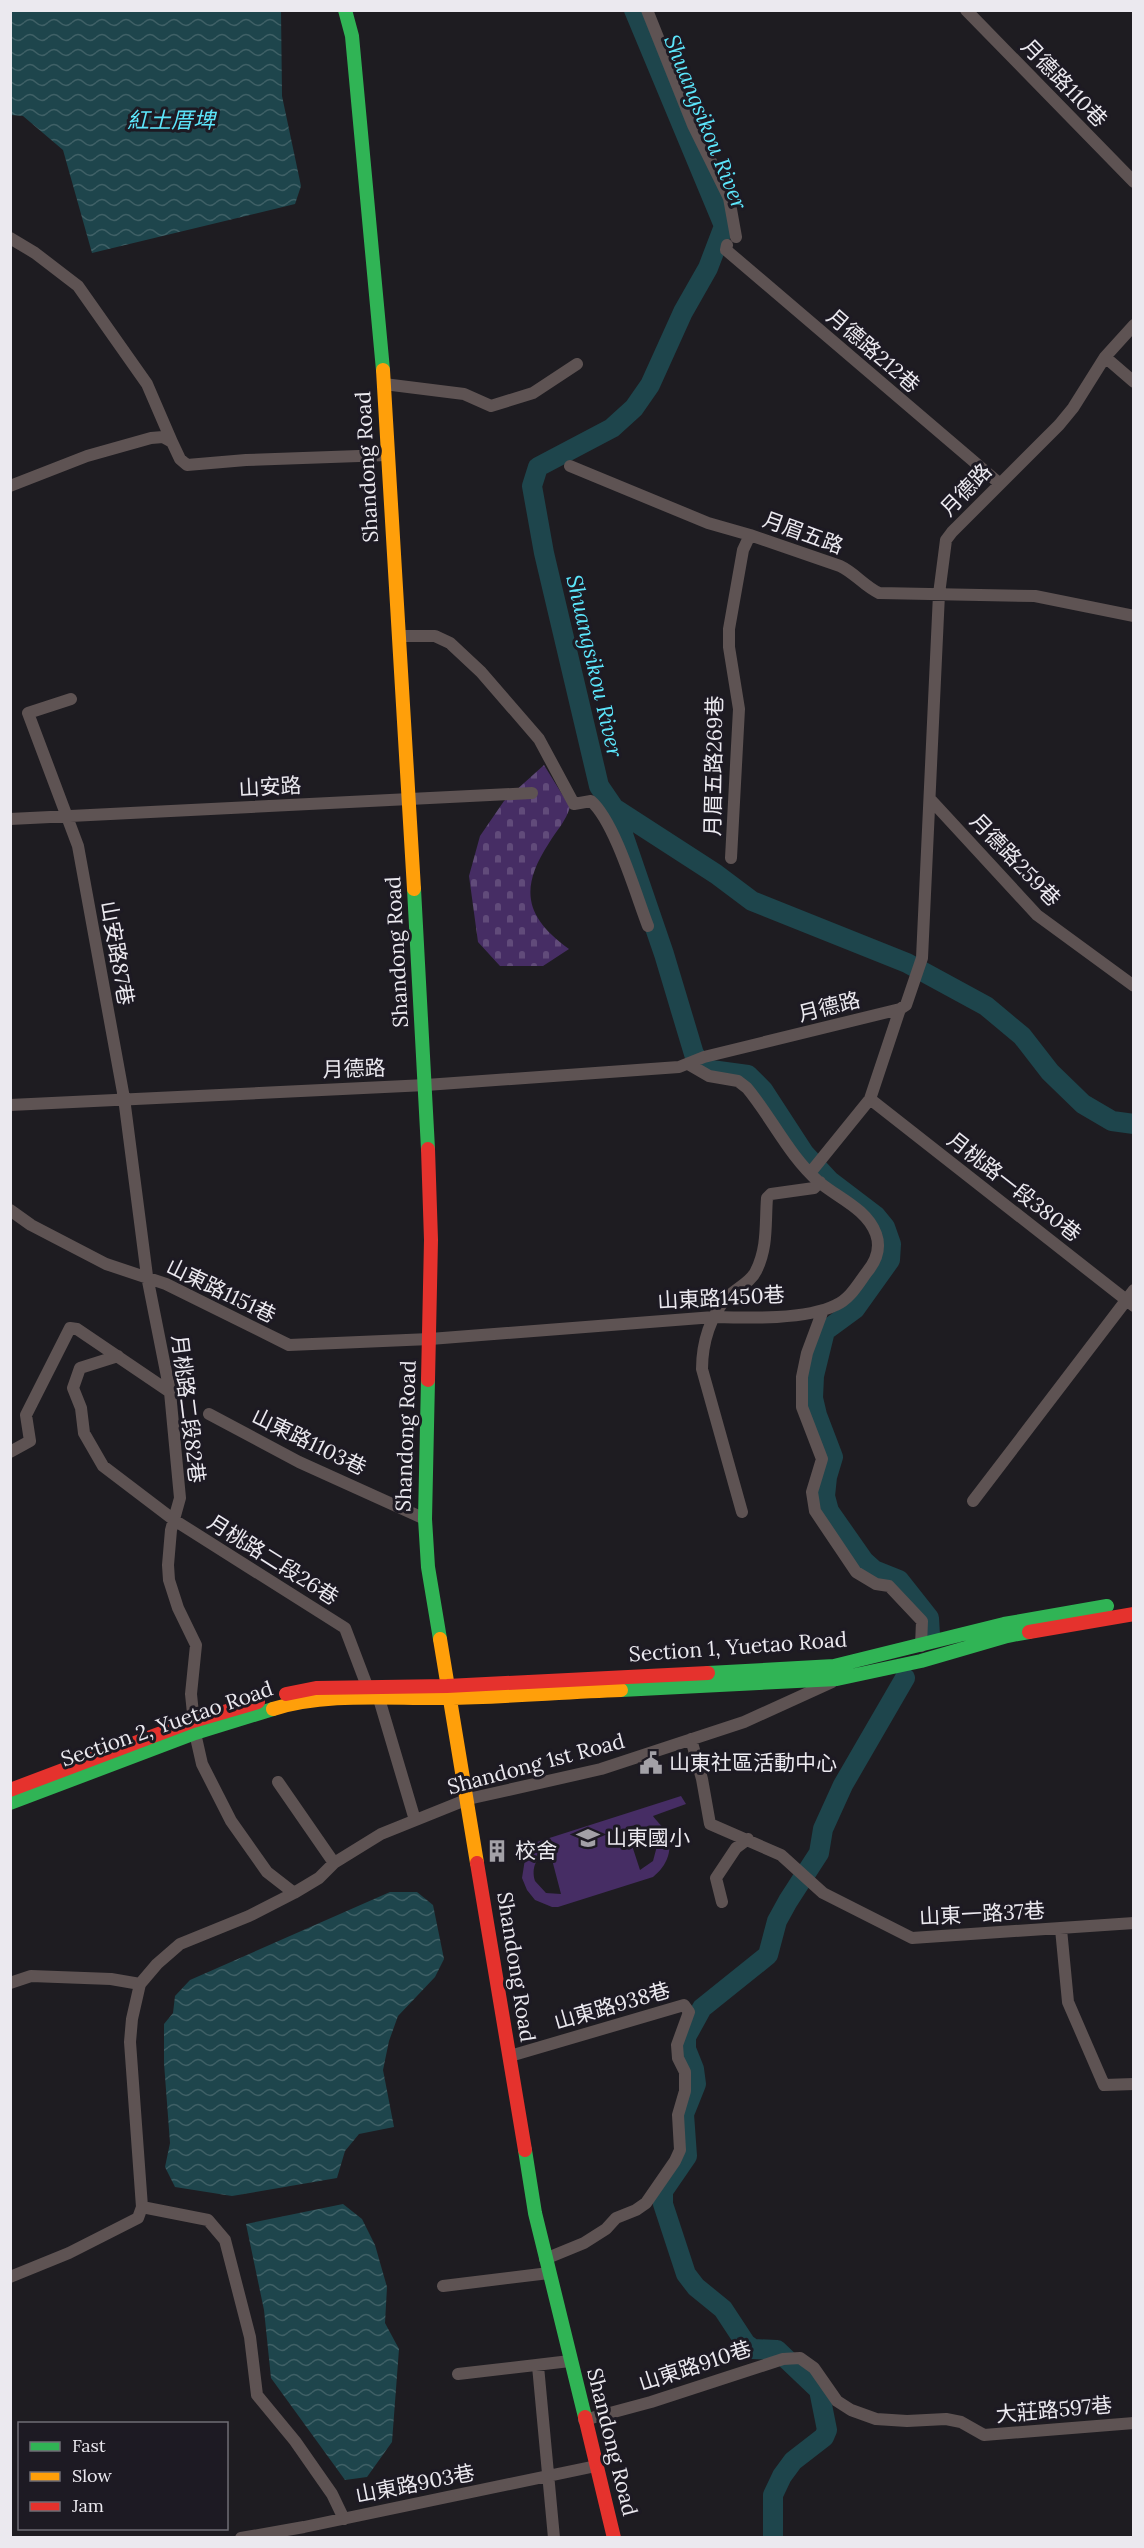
<svg xmlns="http://www.w3.org/2000/svg" width="1144" height="2548" font-family="Lora,'Noto Sans TC',serif">
<style>
.cemetery{fill:url(#cemetery-stones)}
.pitch{fill:#462d64;fill-rule:evenodd}
.water{fill:url(#water-waves)}
.lines{fill:none;stroke-linecap:round;stroke-linejoin:round}
.river{stroke:#1e454c;stroke-width:20}
.street{stroke:#5e5353;stroke-width:12}
.fast{stroke:#30b455;stroke-width:14}
.slow{stroke:#ff9f0a;stroke-width:14}
.jam{stroke:#e5322d;stroke-width:14}
.labels{text-anchor:middle;stroke-width:6;stroke-linejoin:round;paint-order:stroke}
.street-label{font-size:21px;fill:#ebe9ef;stroke:#1d1a23}
.poi-label{font-size:21px;fill:#ebe9ef;stroke:#1d1a23;text-anchor:start}
.water-label{font-size:22px;font-style:italic;fill:#5ce6fb;stroke:#1d1a23}
</style>
<defs>
<pattern id="cemetery-stones" width="16" height="16" patternUnits="userSpaceOnUse" patternTransform="scale(1.5)"><rect width="16" height="16" fill="#462d64"/><path d="M2 7V4a2 2 0 0 1 4 0v3zM10 15v-3a2 2 0 0 1 4 0v3z" fill="#614b7a"/></pattern>
<pattern id="water-waves" width="16" height="10" patternUnits="userSpaceOnUse" patternTransform="scale(1.5)"><rect width="16" height="10" fill="#1e454c"/><path d="M0 5q4-4 8 0t8 0" fill="none" stroke="#3f6066"/></pattern>
</defs>
<rect width="100%" height="100%" fill="#1e1c21"/>
<path class="cemetery" d="M544 765 570 807C566 821 557 830 549 843 519 889 525 917 569 949L543 966H500L478 942 469 876 480 836 504 801Z"/>
<path class="pitch" d="M681 1796 686 1804 653 1816C656 1821 662 1825 665 1831 675 1848 667 1866 653 1877L558 1907H552L535 1900 527 1890 522 1878 525 1859 521 1860 518 1848ZM636 1825 650 1832 657 1846 653 1861 640 1870 626 1827ZM549 1852H550L561 1894 546 1893 535 1881C531 1868 536 1856 549 1852Z"/>
<path class="water" d="M11 10 281 11 282 96 301 186 295 204 92 253 63 150 23 116 11 115Z
M390 1892H417L433 1905 444 1959 435 1977 398 2016 389 2041 383 2070 394 2127 359 2134 345 2151 337 2178 232 2196 175 2187 165 2167 170 2143 164 2063V2024L173 2013 175 1996 190 1980Z
M343 2204 362 2219 375 2245 387 2287 385 2323 399 2349 392 2442 367 2477 345 2480 271 2378 264 2310 246 2224Z"/>
<g class="lines">
<path class="river" d="M634 10 724 226 708 268 683 312 650 385 634 408 612 428 538 467 532 486 544 553 599 786 614 808 716 874 752 901 907 963 986 1006 1022 1036 1050 1072 1083 1104 1112 1121 1134 1124
M614 808 664 954 694 1054 702 1065 711 1070 748 1075 763 1090 804 1153 830 1181 876 1216 885 1227 891 1244 890 1260 855 1309 825 1331 814 1376 813 1398 817 1415 833 1457 827 1477 825 1496 829 1511 864 1561 874 1570 899 1580 929 1618 930 1635
M773 2538V2495L782 2476 793 2461 824 2437 827 2430 819 2390 777 2350 753 2349 746 2344 723 2309 696 2287 686 2274 663 2204V2191L687 2156 684 2114 696 2084 694 2069 686 2049V2037L702 2008 768 1955 777 1921 788 1901 819 1853 823 1829 843 1785 905 1678"/>
<path class="street" d="M647 10 693 125 729 198 736 237
M966 10 1134 182
M10 238 35 253 78 286 147 384 172 442
M727 245 726 250 999 483
M1105 357 1134 382
M384 384 464 394 491 406 533 393 577 364
M570 466 708 523 750 535 840 566C855 573 864 586 879 593L1035 596 1134 616
M10 486 87 456 151 438 163 437 172 442 180 459 187 465 246 460 387 455
M399 636H435L450 643 481 672 539 739 574 804 591 801C615 822 636 895 648 926
M71 699 28 713 78 846 124 1098 147 1276 170 1392 180 1498 171 1530 168 1565 169 1580 178 1608 196 1645 191 1694 195 1733 202 1764 231 1821 267 1872 294 1893
M930 799 1037 915 1134 986
M10 819 532 793
M731 858 739 709 729 647V629L743 550 750 535
M870 1099 1134 1306
M10 1105 426 1085 679 1067 704 1057 900 1009 906 1005 922 958 939 594 946 540 952 532 1059 425 1073 408 1105 357 1134 325
M810 1173 870 1099 900 1009
M10 1210 31 1225 106 1264 166 1284 289 1345 430 1339 714 1317C747 1318 806 1320 836 1305 850 1299 858 1284 867 1272 876 1261 881 1248 876 1234 867 1209 838 1198 819 1182 789 1156 772 1118 747 1088L738 1081 709 1076 690 1065
M823 1310 807 1353 802 1377V1407L822 1459 812 1492 815 1511 856 1572 876 1584 889 1586 922 1621 921 1646
M118 1356 80 1368 73 1388 81 1408 84 1433 103 1466 174 1520 345 1628 367 1686
M209 1414 299 1462 425 1519
M10 1452 30 1441 26 1415 70 1328 77 1329 170 1392
M973 1501 1134 1290
M742 1512 702 1369C702 1344 710 1314 729 1296 737 1288 751 1282 756 1271 768 1247 765 1224 767 1198L771 1194 814 1188 820 1182
M377 1692 415 1820
M691 1739 702 1779 710 1824 781 1855 823 1893 912 1938 1134 1923
M278 1782 334 1863
M722 1902 716 1878 736 1848 748 1839
M1061 1929 1068 2002 1104 2085 1134 2084
M10 1983 31 1976 111 1979 140 1984
M510 2056 684 2005 689 2012 677 2045 678 2058 685 2072V2091L678 2115 680 2150 675 2161 646 2203 636 2210 616 2218 606 2229 584 2243 545 2259
M142 2207 208 2220 225 2240 250 2337 257 2395 295 2441 332 2494 344 2519
M10 2277 69 2253 138 2218 142 2207 130 2042 132 2019 140 1984 157 1964 180 1944 249 1916 294 1893 319 1878 334 1863 381 1834 468 1799 601 1769 744 1722 832 1682
M443 2286 549 2273
M538 2366 554 2538
M458 2374 570 2361
M584 2420 651 2402 783 2359 800 2358 814 2368 837 2401 851 2410 876 2419 907 2421 946 2419 961 2422 984 2435 1134 2423
M241 2538 304 2527 596 2466"/>
<path class="fast" d="M345 10 352 36 383 370
M414 889 428 1149
M428 1380 425 1519 428 1567 440 1639
M708 1673 834 1666 1004 1624 1107 1606
M621 1690 837 1679 921 1661 1007 1636 1029 1632
M10 1803 195 1733 273 1709
M525 2150 535 2213 585 2417"/>
<path class="slow" d="M383 370 414 889
M440 1639 477 1863
M273 1709C326 1692 391 1699 447 1698 505 1697 563 1692 621 1690"/>
<path class="jam" d="M428 1380 431 1240 428 1149
M1029 1632 1134 1614
M286 1694 316 1688 447 1686 708 1673
M10 1790 193 1721 258 1702
M477 1863 525 2150
M585 2417 614 2538"/>
</g>
<defs>
<g id="civic-bare" transform="scale(1.8)"><path d="M-.6-6.5H3V-4.5H.6V-3L4-1V1h2V6H-6V1h2V-1L-.6-3ZM-1.2 2.5V6h2.4V2.5Z" fill="#a3a1a7" stroke="#1d1a23" stroke-width="2.5" paint-order="stroke"/></g>
<g id="school-bare" transform="scale(1.8)"><path d="M0-5L7-2L0 1L-7-2ZM-4 1L0 2.5L4 1V4Q0 6-4 4Z" fill="#a3a1a7" stroke="#1d1a23" stroke-width="2.5" paint-order="stroke"/></g>
<g id="building-bare" transform="scale(1.8)"><path d="M-4-6H4V6H1V3H-1V6H-4ZM-2.5-4.3h1.7v1.8h-1.7ZM.8-4.3h1.7v1.8H.8ZM-2.5-1h1.7V.8h-1.7ZM.8-1h1.7V.8H.8Z" fill="#a3a1a7" stroke="#1d1a23" stroke-width="2.5" paint-order="stroke"/></g>
</defs>
<g fill-rule="evenodd">
<use href="#civic-bare" x="651" y="1763"/>
<use href="#school-bare" x="588" y="1838"/>
<use href="#building-bare" x="497" y="1851"/>
</g>
<g class="labels">
<g class="street-label">
<text transform="translate(1064 83) rotate(46)" y="7">月德路110巷</text>
<text transform="translate(873 351) rotate(41)" y="7">月德路212巷</text>
<text transform="translate(367 467) rotate(-93)" y="7">Shandong Road</text>
<text transform="translate(966 490) rotate(-46)" y="7">月德路</text>
<text transform="translate(803 533) rotate(20)" y="7">月眉五路</text>
<text transform="translate(714 766) rotate(-89)" y="7">月眉五路269巷</text>
<text transform="translate(270 787) rotate(-3)" y="7">山安路</text>
<text transform="translate(1015 860) rotate(46)" y="7">月德路259巷</text>
<text transform="translate(397 952) rotate(-93)" y="7">Shandong Road</text>
<text transform="translate(117 953) rotate(80)" y="7">山安路87巷</text>
<text transform="translate(829 1007) rotate(-14)" y="7">月德路</text>
<text transform="translate(354 1069) rotate(-2)" y="7">月德路</text>
<text transform="translate(1014 1187) rotate(38)" y="7">月桃路一段380巷</text>
<text transform="translate(221 1291) rotate(26)" y="7">山東路1151巷</text>
<text transform="translate(721 1298) rotate(-3)" y="7">山東路1450巷</text>
<text transform="translate(188 1409) rotate(83)" y="7">月桃路二段82巷</text>
<text transform="translate(406 1436) rotate(-88)" y="7">Shandong Road</text>
<text transform="translate(309 1442) rotate(26)" y="7">山東路1103巷</text>
<text transform="translate(273 1560) rotate(32)" y="7">月桃路二段26巷</text>
<text transform="translate(738 1647) rotate(-4)" y="7">Section 1, Yuetao Road</text>
<text transform="translate(167 1724) rotate(-19)" y="7">Section 2, Yuetao Road</text>
<text transform="translate(536 1764) rotate(-15)" y="7">Shandong 1st Road</text>
<text transform="translate(982 1914) rotate(-3)" y="7">山東一路37巷</text>
<text transform="translate(516 1967) rotate(81)" y="7">Shandong Road</text>
<text transform="translate(612 2006) rotate(-16)" y="7">山東路938巷</text>
<text transform="translate(695 2366) rotate(-18)" y="7">山東路910巷</text>
<text transform="translate(1054 2410) rotate(-5)" y="7">大莊路597巷</text>
<text transform="translate(612 2442) rotate(76)" y="7">Shandong Road</text>
<text transform="translate(415 2484) rotate(-11)" y="7">山東路903巷</text>
</g>
<g class="poi-label">
<text x="669" y="1770">山東社區活動中心</text>
<text x="606" y="1845">山東國小</text>
<text x="515" y="1858">校舍</text>
</g>
<g class="water-label">
<text x="171" y="128">紅土厝埤</text>
<text transform="translate(706 122) rotate(68)" y="8">Shuangsikou River</text>
<text transform="translate(595 666) rotate(77)" y="8">Shuangsikou River</text>
</g>
</g>
<rect width="1144" height="2548" fill="none" stroke="#ebe9ef" stroke-width="24"/>
<rect x="18" y="2422" width="210" height="108" fill="#1d1a23" stroke="#6f6d75" stroke-width="1.5"/>
<rect x="30" y="2442" width="30" height="9" fill="#30b455" stroke="#6f6d75" stroke-width="1.5"/>
<text x="72" y="2452" font-size="18" fill="#ebe9ef">Fast</text>
<rect x="30" y="2472" width="30" height="9" fill="#ff9f0a" stroke="#6f6d75" stroke-width="1.5"/>
<text x="72" y="2482" font-size="18" fill="#ebe9ef">Slow</text>
<rect x="30" y="2502" width="30" height="9" fill="#e5322d" stroke="#6f6d75" stroke-width="1.5"/>
<text x="72" y="2512" font-size="18" fill="#ebe9ef">Jam</text>
</svg>
